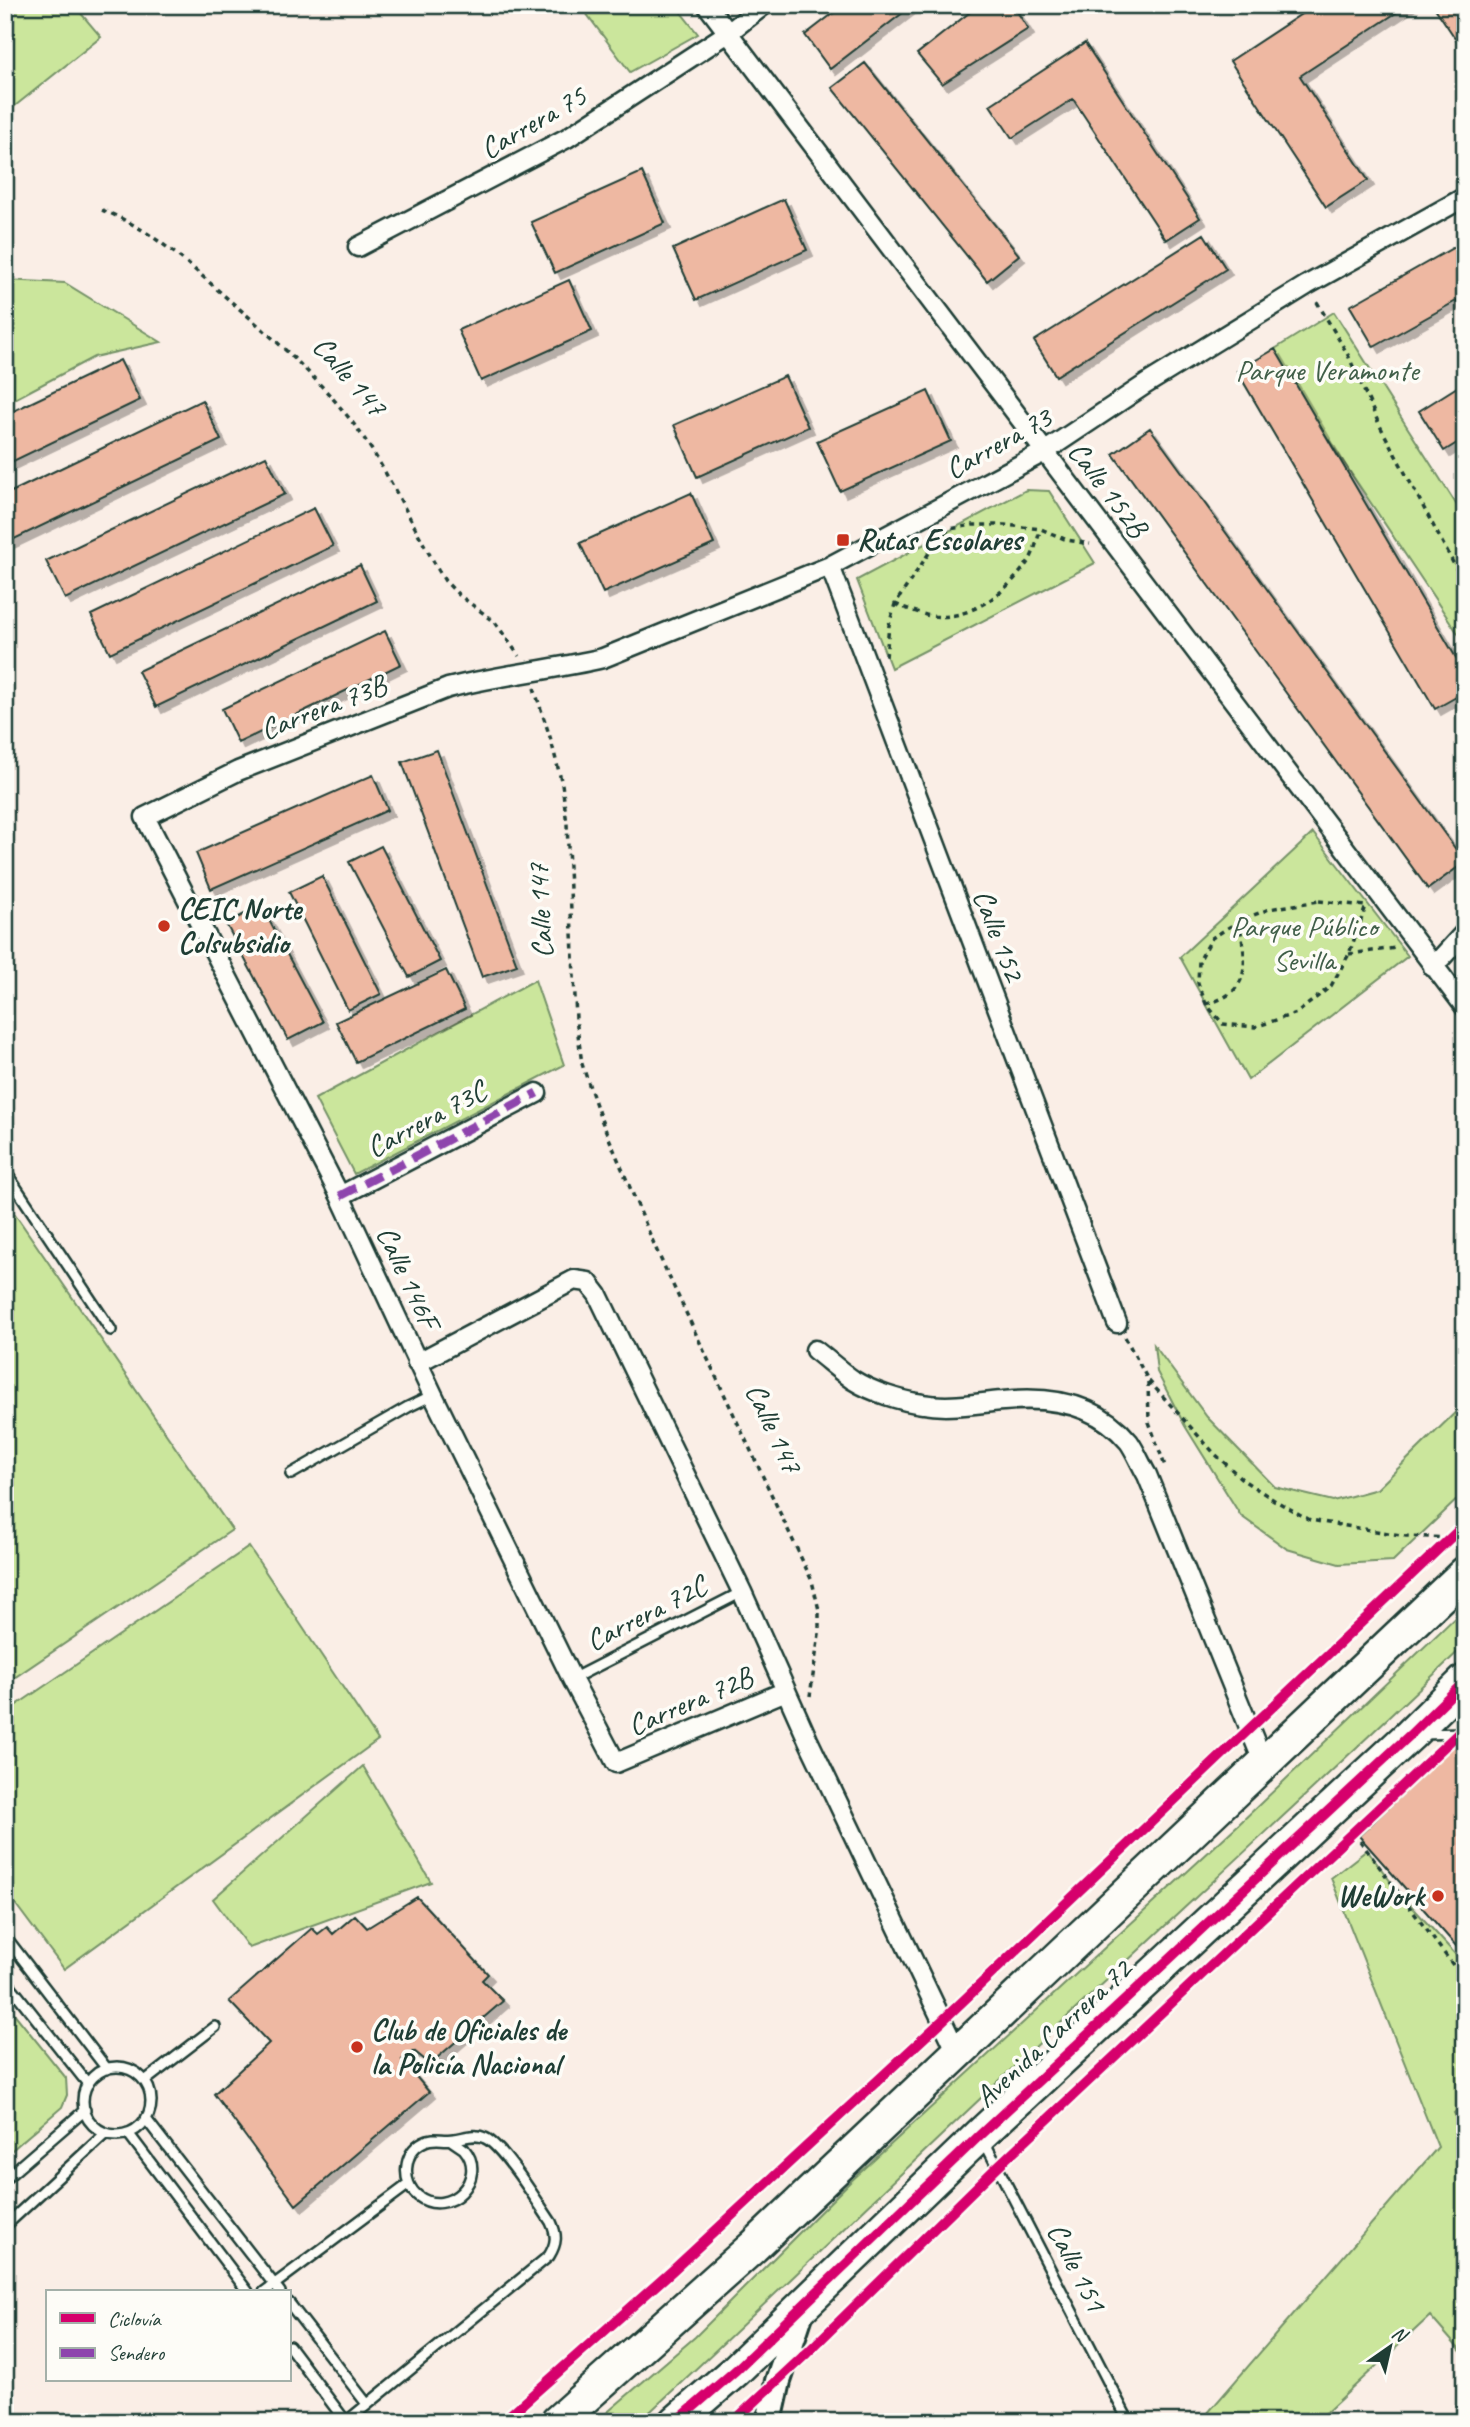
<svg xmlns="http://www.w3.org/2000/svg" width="1470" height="2427" font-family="Caveat,sans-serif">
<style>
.green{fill:#cbe69c;stroke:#759268;stroke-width:2}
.building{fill:#eeb8a2;stroke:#1f3d34;stroke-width:2;filter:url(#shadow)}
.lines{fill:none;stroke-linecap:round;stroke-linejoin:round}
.lane-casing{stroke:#1f3d34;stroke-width:14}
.street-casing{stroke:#1f3d34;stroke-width:23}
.secondary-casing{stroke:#1f3d34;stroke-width:30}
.highway-casing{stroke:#1f3d34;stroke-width:37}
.path{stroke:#1f3d34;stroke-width:3.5;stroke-dasharray:5 5;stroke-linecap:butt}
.lane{stroke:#fdfcf7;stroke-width:9}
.street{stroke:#fdfcf7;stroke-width:18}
.secondary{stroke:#fdfcf7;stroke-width:24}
.highway{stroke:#fdfcf7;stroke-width:32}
.quiet{stroke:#8e44ad;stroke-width:9;stroke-dasharray:18 9;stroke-linecap:butt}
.cycleway-casing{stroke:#fdfcf7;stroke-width:15}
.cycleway{stroke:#d6006c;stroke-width:10}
.poi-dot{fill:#c8321e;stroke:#fdfcf7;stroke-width:2.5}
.labels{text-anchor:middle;stroke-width:7;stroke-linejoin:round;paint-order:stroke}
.street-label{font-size:30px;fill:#1f3d34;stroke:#fdfcf7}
.park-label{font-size:30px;fill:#415f49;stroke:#fdfcf7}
.poi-label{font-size:30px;font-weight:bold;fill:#1f3d34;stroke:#fdfcf7;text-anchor:start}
</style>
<defs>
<filter id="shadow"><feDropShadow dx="6" dy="6" stdDeviation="0" flood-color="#0004"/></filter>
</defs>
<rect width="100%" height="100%" fill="#faeee6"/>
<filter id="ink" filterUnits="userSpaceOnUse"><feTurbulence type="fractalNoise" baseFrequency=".0143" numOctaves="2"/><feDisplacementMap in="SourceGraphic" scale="14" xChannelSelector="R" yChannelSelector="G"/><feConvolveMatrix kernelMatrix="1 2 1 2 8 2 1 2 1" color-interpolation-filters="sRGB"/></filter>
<g filter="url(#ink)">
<path class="green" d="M5 5H74L101 37 5 114Z
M580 5H675L698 34 630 72Z
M5 280 65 283 161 342 94 357 5 404Z
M1334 312 1465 518V644L1270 352Z
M1026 490 1049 491 1095 563 891 668 857 580Z
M1313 833 1408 956 1248 1080 1180 957Z
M535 980 564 1065 354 1174 315 1099Z
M15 1214 232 1530 5 1684V1220Z
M1154 1345 1207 1417 1275 1487 1333 1501 1377 1489 1465 1403V1492L1393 1561 1339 1564 1287 1549 1241 1516 1185 1426 1157 1372Z
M249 1547 378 1740 64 1969 5 1890V1713Z
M1465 1608V1645C1311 1792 1154 1935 999 2081 879 2194 760 2310 639 2422H596L695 2337 850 2182 1239 1824Z
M363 1766 431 1882 249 1948 213 1899Z
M1367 1850 1397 1890 1465 1965V2104L1454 2113 1465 2131V2356L1430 2316 1316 2422H1200L1438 2147 1331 1878Z
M5 2002 66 2078 67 2095 62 2107 5 2156Z"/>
<path class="building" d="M844 5H913L830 69 805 35Z
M979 5H1013L1028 29 942 84 917 54Z
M1315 5H1408L1300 76 1368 180 1326 207 1230 61Z
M1433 5H1465V53Z
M1085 43 1200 218 1166 240 1073 99 1012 138 990 105Z
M865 63 1019 255 987 281 832 88Z
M642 172 665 223 555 273 531 222Z
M784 199 807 250 696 300 673 249Z
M1204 234 1226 269 1056 376 1034 341Z
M1465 241V296L1374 347 1350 306Z
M569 280 592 331 481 381 458 330Z
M1275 349 1465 673V692L1435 709 1237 371Z
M120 360 140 400 5 465V415Z
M785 376 808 427 697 477 674 425Z
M1465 382V438L1444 451 1419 411Z
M928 391 951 441 840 491 817 441Z
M202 400 221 440 8 542 5 537V495Z
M1150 428 1465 862 1428 889 1113 454Z
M266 456 285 494 65 599 46 561Z
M691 493 714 544 603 593 580 543Z
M314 508 333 546 110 653 91 615Z
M360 565 377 601 156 707 138 671Z
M385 631 401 664 238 743 222 709Z
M437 750 517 965 482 977 402 762Z
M373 775 388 810 211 889 196 853Z
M381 846 440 961 409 977 349 862Z
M322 876 381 994 348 1010 289 892Z
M261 905 323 1022 288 1040 226 924Z
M446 970 465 1009 356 1062 336 1022Z
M1459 1740H1465V1956L1359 1836Z
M417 1897 488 1974 482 1980 503 2001 430 2064 414 2051 402 2060 429 2092 296 2205 214 2094 269 2043 229 2001 312 1928 318 1934 327 1927 333 1934 355 1915 367 1928Z"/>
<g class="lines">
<g class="lane-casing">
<path id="lane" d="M5 1171 111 1330
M291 1474 408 1407 433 1395
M572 1679 742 1592
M1422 1734 1465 1733
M5 1936 107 2069
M5 1979 88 2084
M83 2101a34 34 0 1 1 68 0a34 34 0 1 1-68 0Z
M145 2081 215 2027
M146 2119 280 2292
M128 2133 248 2292
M983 2139 1129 2422
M5 2179 85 2110
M5 2226 106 2133
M264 2292 409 2184
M289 2303 367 2404
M289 2346 346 2422
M346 2422 549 2256C557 2243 557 2235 551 2222 538 2203 503 2146 485 2138 475 2133 464 2138 454 2139 443 2141 434 2136 423 2142 403 2152 401 2183 418 2196 448 2219 489 2178 464 2149 460 2146 455 2143 451 2140"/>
</g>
<g class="street-casing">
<path id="street" d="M707 5 1465 1007
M358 247 567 138 728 33 764 5
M830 566 1117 1323
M1433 967 1465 932
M340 1196 537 1093
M815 1350C828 1360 840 1371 853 1380 872 1392 901 1401 923 1404 950 1409 976 1403 1003 1401 1050 1396 1097 1403 1129 1442 1136 1452 1141 1465 1147 1475L1264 1764
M417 1363 574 1280 588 1282 598 1295 742 1592 808 1740 958 2054
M786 1691 616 1763 572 1679 433 1395 340 1196 145 817 238 771 448 688C499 675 552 670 603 658L830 566 1044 452 1146 384 1307 285 1465 197"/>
</g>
<g class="secondary-casing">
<path id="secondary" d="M769 2422 778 2381 802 2309"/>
</g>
<g class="highway-casing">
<path id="highway" d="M557 2422 753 2247 1465 1573
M676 2422 736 2370 981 2134 1410 1735 1465 1681"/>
</g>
<path class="path" d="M102 210C150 228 190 265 228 299 277 341 329 387 366 441 395 485 417 535 445 581L459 595 495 622 519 656
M1317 302 1348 355 1379 424 1465 585
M895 604C905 608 916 612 926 615 968 624 1008 592 1030 559 1035 551 1037 539 1041 529
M886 657 889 625 895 604 939 538 950 529 973 525H1005L1041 529 1067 540 1090 544
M534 688 551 740 562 784 567 824 576 1019 582 1064 600 1117 657 1251 812 1581 819 1610V1634L810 1696
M1319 901 1366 906 1349 954 1331 986 1297 1013 1255 1027 1223 1024 1206 1004 1198 983 1199 961 1212 938 1239 921 1269 909Z
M1349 954 1396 948
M1206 1004C1254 992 1246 961 1239 921
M1125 1337 1148 1380 1214 1453 1243 1480 1274 1500 1310 1520 1406 1536 1451 1538
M1148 1382 1149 1422 1165 1466
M1354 1833 1465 1981"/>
<use href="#lane" class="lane"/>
<use href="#street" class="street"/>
<use href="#secondary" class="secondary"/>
<use href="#highway" class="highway"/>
<path class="quiet" d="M340 1196 537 1093"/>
<g class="cycleway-casing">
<path id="cycleway" d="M502 2422 672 2271 942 2021 1465 1524
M676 2422 736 2370 981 2134 1410 1735 1465 1681
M733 2422 807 2353 997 2167 1465 1727"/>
</g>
<use href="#cycleway" class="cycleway"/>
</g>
</g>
<g class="poi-dot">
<rect x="836" y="533" width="14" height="14" rx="3.5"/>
<circle cx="164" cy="926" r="7"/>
<circle cx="1438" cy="1896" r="7"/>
<circle cx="357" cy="2047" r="7"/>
</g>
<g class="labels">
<g class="street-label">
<text transform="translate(533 122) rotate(-30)" y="10">Carrera 75</text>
<text transform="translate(350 376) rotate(49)" y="10">Calle 147</text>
<text transform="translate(998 443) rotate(-29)" y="10">Carrera 73</text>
<text transform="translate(1108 489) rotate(53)" y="10">Calle 152B</text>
<text transform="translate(323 707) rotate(-21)" y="10">Carrera 73B</text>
<text transform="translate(540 911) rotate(-93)" y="10">Calle 147</text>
<text transform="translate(999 935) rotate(69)" y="10">Calle 152</text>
<text transform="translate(426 1119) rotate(-28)" y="10">Carrera 73C</text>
<text transform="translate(408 1277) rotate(65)" y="10">Calle 146F</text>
<text transform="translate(774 1428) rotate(65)" y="10">Calle 147</text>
<text transform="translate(646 1613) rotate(-27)" y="10">Carrera 72C</text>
<text transform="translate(690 1701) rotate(-23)" y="10">Carrera 72B</text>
<text transform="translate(1053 2033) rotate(-43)" y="10">Avenida Carrera 72</text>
<text transform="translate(1077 2267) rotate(63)" y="10">Calle 151</text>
</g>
<g class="park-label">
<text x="1327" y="380">Parque Veramonte</text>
<text x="1304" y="936">Parque Público<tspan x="1304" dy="34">Sevilla</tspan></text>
</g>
<g class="poi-label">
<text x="857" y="550">Rutas Escolares</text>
<text x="178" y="919">CEIC Norte<tspan x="178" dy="34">Colsubsidio</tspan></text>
<text x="1424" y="1906" text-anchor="end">WeWork</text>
<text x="371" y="2040">Club de Oficiales de<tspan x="371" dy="34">la Policía Nacional</tspan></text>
</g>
</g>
<rect width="1470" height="2427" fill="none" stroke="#fdfcf7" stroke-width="28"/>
<rect x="14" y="14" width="1442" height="2399" fill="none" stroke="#1f3d34" stroke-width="2.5" filter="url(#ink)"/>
<rect x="46" y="2290" width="245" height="91" fill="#fdfcf7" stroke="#a4b0a9" stroke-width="2"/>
<rect x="60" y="2313" width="35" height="10" fill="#d6006c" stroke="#a4b0a9" stroke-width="2"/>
<text x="108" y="2326" font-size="21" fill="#1f3d34">Ciclovía</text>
<rect x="60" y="2348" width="35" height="10" fill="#8e44ad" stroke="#a4b0a9" stroke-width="2"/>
<text x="108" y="2360" font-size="21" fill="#1f3d34">Sendero</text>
<g transform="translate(1390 2347) rotate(34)" stroke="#fdfcf7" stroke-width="5" paint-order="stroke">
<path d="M0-5L12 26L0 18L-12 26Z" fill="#1f3d34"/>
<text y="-10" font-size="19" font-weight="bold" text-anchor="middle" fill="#1f3d34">N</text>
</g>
</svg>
